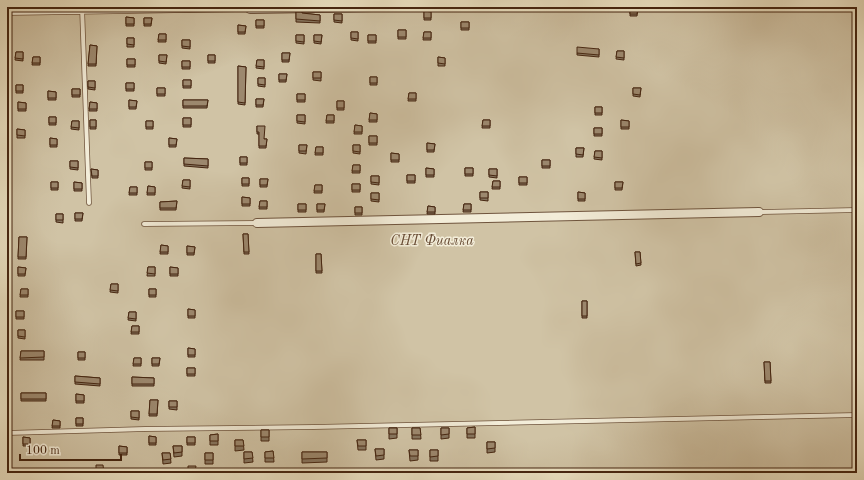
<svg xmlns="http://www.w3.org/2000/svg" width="864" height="480" font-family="'Old Standard TT',serif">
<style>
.green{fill:#d0c3a5;stroke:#8a745a}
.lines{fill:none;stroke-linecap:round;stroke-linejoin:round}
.lane-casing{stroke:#6f543d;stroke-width:5.5}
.street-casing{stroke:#6f543d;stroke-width:10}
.lane{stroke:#f3edd9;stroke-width:4}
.street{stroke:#f3edd9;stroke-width:8}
.wall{fill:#86755f;stroke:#452510}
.building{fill:#9c886e;stroke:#452510}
.labels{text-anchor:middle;stroke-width:3;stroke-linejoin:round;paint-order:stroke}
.park-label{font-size:14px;font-style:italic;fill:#684c35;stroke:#f3edd9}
</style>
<rect width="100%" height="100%" fill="#ece3c4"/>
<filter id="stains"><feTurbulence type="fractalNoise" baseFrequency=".005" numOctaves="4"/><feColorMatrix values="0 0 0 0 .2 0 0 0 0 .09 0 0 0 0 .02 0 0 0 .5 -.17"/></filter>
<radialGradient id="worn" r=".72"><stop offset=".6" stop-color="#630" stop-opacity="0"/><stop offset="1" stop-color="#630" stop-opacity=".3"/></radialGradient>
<path class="green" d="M7 7H857V473H7Z"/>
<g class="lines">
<g class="lane-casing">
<path id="lane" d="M82 7 89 203
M7 13 250 9
M759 212 857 210
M144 224 257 223
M7 433 145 429 314 427 857 415"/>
</g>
<g class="street-casing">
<path id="street" d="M250 9 373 7
M257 223 759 212"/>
</g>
<use href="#lane" class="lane"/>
<use href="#street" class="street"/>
</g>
<path class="wall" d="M39 7H47V9H39Z
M88 7H96V8H88Z
M630 7 638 8 637 16H630Z
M424 11 431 12V20H424Z
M296 12 302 13 320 15V23L296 22Z
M334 14H342V23L334 22Z
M126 17 134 18V26H126Z
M144 18H152L151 26H144Z
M256 20H264V28H256Z
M461 22H469V30H461Z
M238 25 246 26 245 34H238Z
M398 30H406V39H398Z
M351 32H358V41L351 40Z
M424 32H431V40H423Z
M159 34H166V42H158Z
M296 35H304V44L296 43Z
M314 35H322L321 44 314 43Z
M368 35H376V43H368Z
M127 38H134V47H127Z
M182 40H190V49L182 48Z
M90 45 97 46 96 66H88Z
M599 49V57L577 55V53Z
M617 51H624V60L616 59Z
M16 52H23V61L15 60Z
M282 53H290L289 62H282Z
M159 55H167L166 64 159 63Z
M208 55H215V63H208Z
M33 57H40V65H32Z
M438 57 445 58V66H438Z
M127 59H135V67H127Z
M257 60H264V69L256 68Z
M182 61H190V69H182Z
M238 66 246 67 245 105 238 104Z
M313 72H321V81L313 80Z
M279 74H287L286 82H279Z
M370 77H377V85H370Z
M258 78H265V87L258 86Z
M183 80H191V88H183Z
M88 81H95V90L88 89Z
M126 83H134V91H126Z
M16 85H23V93H16Z
M157 88H165V96H157Z
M633 88H641L640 97 633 96Z
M72 89H80V97H72Z
M48 91 56 92V100H48Z
M409 93H416V101H408Z
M297 94H305V102H297Z
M256 99H264L263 107H256Z
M129 100 137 101 136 109H129Z
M183 100H208L207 108H183Z
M337 101H344V110H337Z
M18 102 26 103V111H18Z
M90 102 97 103V111H89Z
M595 107H602V115H595Z
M370 113 377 114V122H369Z
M297 115H305V124L297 123Z
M327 115H334V123H326Z
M49 117H56V125H49Z
M183 118H191V127H183Z
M90 120H96V129H90Z
M483 120H490V128H482Z
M621 120 629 121V129H621Z
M72 121H79V130L71 129Z
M146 121H153V129H146Z
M355 125 362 126V134H354Z
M257 126 264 139H267L266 148H259V134H257Z
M594 128H602V136H594Z
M17 129 25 130V138H17Z
M369 136H377V145H369Z
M50 138 57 139V147H50Z
M169 138 177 139 176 147H169Z
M427 143 435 144 434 152H427Z
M299 145H307L306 154 299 153Z
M353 145H360V154L353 153Z
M316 147H323V155H315Z
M576 148H584L583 157H576Z
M595 151H602V160L594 159Z
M391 153 399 154V162H391Z
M240 157H247V165H240Z
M184 158 208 159V168L184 166Z
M542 160H550V168H542Z
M70 161H78V170L70 169Z
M7 162H10V170H7Z
M145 162H152V170H145Z
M353 165H360V173H352Z
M426 168 434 169V177H426Z
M465 168H473V176H465Z
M91 169 98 170V178H92Z
M489 169H497V178L489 177Z
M407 175H415V183H407Z
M371 176H379V185L371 184Z
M519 177H527V185H519Z
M242 178H249V186H242Z
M260 179H268L267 187H260Z
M183 180H190V189L182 188Z
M493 181H500V189H492Z
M51 182H58V190H51Z
M74 182 82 183V191H74Z
M615 182H623L622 190H615Z
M352 184H360V192H352Z
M315 185H322V193H314Z
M148 186 155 187V195H147Z
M130 187H137V195H129Z
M7 190H11V198H7Z
M480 192H488V201L480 200Z
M578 192 585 193V201H578Z
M371 193H379V202L371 201Z
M242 197 250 198V206H242Z
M177 201 176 210H160V202Z
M260 201H267V209H259Z
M298 204H306V212H298Z
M317 204H325L324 212H317Z
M464 204H471V212H463Z
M428 206 435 207V214H427Z
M355 207H362V215H355Z
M75 213H83L82 221H75Z
M56 214H63V223L56 222Z
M243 234H248L249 254H244Z
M19 237H27L26 259H18Z
M161 245 168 246V254H160Z
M187 246 195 247 194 255H187Z
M635 252H640L641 265 636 266Z
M316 254H321L322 273H316Z
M18 267 26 268 25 276H18Z
M148 267H155V276H147Z
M170 267 178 268V276H170Z
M111 284H118V293L110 292Z
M21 289H28V297H20Z
M149 289H156V297H149Z
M582 301H587V318H582Z
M188 309 195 310V318H188Z
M16 311H24V319H16Z
M129 312H136V321L128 320Z
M132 326H139V334H131Z
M18 330H25V339L18 338Z
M188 348 195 349V357H188Z
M21 351H44V360H20Z
M78 352H85V360H78Z
M134 358H141V366H133Z
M152 358H160L159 366H152Z
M764 362H770L771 383H765Z
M187 368H195V376H187Z
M75 376 100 378V386L75 384Z
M132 377 154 378V386H132Z
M21 393H46V401H21Z
M76 394 84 395V403H76Z
M150 400H158L157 416H149Z
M169 401H177V410L169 409Z
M131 411H139V420L131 419Z
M76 418H83V426H76Z
M53 420 60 421V428H52Z
M475 427V438H467V428Z
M389 428H397V438L389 439Z
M412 428H420L421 439H412Z
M441 428H449V438L441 439Z
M261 430H269V441H261Z
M218 434V445H210V435Z
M149 436 156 437V445H149Z
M23 437 30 438V446H23Z
M187 437H195V445H187Z
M235 440H243L244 450 235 451Z
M357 440H366V450H358Z
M487 442H495V452L487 453Z
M119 446 127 447V455H119Z
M173 446H182V456L174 457Z
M375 449H384V459L376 460Z
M409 450H418V460L410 461Z
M430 450H438V461H430Z
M273 451 274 462H265V452Z
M244 452H252L253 462 244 463Z
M302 452H327V462L302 463Z
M162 453H170L171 463 163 464Z
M205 453H213V464H205Z"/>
<path class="building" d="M630 7 638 8 637 14H630Z
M424 11 431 12V18H424Z
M296 12H302V13L320 15V21L296 19Z
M334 14H342V21L334 20Z
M126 17 134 18V24H126Z
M144 18H152L151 24H144Z
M256 20H264V26H256Z
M461 22H469V28H461Z
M238 25 246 26 245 32H238Z
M398 30H406V37H398Z
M351 32H358V39L351 38Z
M424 32H431V38H423Z
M159 34H166V40H158Z
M296 35H304V42L296 41Z
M314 35H322L321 42 314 41Z
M368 35H376V41H368Z
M127 38H134V45L127 44Z
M182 40H190V47L182 46Z
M90 45 97 46 96 64H88Z
M577 47 599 49V55L577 53Z
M617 51H624V58L616 57Z
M16 52H23V59L15 58Z
M282 53H290L289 60H282Z
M159 55H167L166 62 159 61Z
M208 55H215V61H208Z
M33 57H40V63H32Z
M438 57 445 58V64L438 63Z
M127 59H135V65H127Z
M257 60H264V67L256 66Z
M182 61H190V67H182Z
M238 66 246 67 245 103 238 102Z
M313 72H321V78H313Z
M279 74H287L286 80H279Z
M370 77H377V83H370Z
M258 78H265V85L258 84Z
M183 80H191V86H183Z
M88 81H95V88L88 87Z
M126 83H134V89H126Z
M16 85H23V91H16Z
M157 88H165V94H157Z
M633 88H641L640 95 633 94Z
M72 89H80V95H72Z
M48 91 56 92V98H48Z
M409 93H416V99H408Z
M297 94H305V100H297Z
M256 99H264L263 105H256Z
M129 100 137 101 136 107H129Z
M183 100H208L207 106H183Z
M337 101H344V108H337Z
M18 102 26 103V109H18Z
M90 102 97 103V109H89Z
M595 107H602V113H595Z
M370 113 377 114V120H369Z
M297 115H305V122L297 121Z
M327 115H334V121H326Z
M49 117H56V123H49Z
M183 118H191V125H183Z
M90 120H96V127H90Z
M483 120H490V126H482Z
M621 120 629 121V127H621Z
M72 121H79V128L71 127Z
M146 121H153V127H146Z
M355 125 362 126V132H354Z
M257 126H265L264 139H267L266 146H259V132H257Z
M594 128H602V134H594Z
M17 129 25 130V136L17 135Z
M369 136H377V143H369Z
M50 138 57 139V145H50Z
M169 138 177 139 176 145H169Z
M427 143 435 144 434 150H427Z
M299 145H307L306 151H299Z
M353 145H360V152L353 151Z
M316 147H323V153H315Z
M576 148H584L583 155 576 154Z
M595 151H602V158L594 157Z
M391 153 399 154V160H391Z
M240 157H247V163H240Z
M184 158 208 159V166L184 164Z
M542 160H550V166H542Z
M70 161H78V168L70 167Z
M7 162H10V168H7Z
M145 162H152V168H145Z
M353 165H360V171H352Z
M426 168 434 169V175H426Z
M465 168H473V174H465Z
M91 169 98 170V176H92Z
M489 169H497V176L489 175Z
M407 175H415V181H407Z
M371 176H379V183L371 182Z
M519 177H527V183H519Z
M242 178H249V184H242Z
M260 179H268L267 185H260Z
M183 180H190V187L182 186Z
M493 181H500V187H492Z
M51 182H58V188H51Z
M74 182 82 183V189H74Z
M615 182H623L622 188H615Z
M352 184H360V190H352Z
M315 185H322V191H314Z
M148 186 155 187V193H147Z
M130 187H137V193H129Z
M7 190H11V196H7Z
M480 192H488V198H480Z
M578 192 585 193V199H578Z
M371 193H379V200L371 199Z
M242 197 250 198V204H242Z
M177 201 176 208H160V202Z
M260 201H267V207H259Z
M298 204H306V210H298Z
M317 204H325L324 210H317Z
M464 204H471V210H463Z
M428 206 435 207V212H427Z
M355 207H362V213H355Z
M75 213H83L82 219H75Z
M56 214H63V220H56Z
M243 234H248L249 252H244Z
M19 237H27L26 257H18Z
M161 245 168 246V252H160Z
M187 246 195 247 194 253H187Z
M635 252H640L641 263 636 264Z
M316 254H321L322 271H316Z
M18 267 26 268 25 274H18Z
M148 267H155V274L147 273Z
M170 267 178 268V274H170Z
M111 284H118V291L110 290Z
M21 289H28V295H20Z
M149 289H156V295H149Z
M582 301H587V316H582Z
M188 309 195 310V316H188Z
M16 311H24V317H16Z
M129 312H136V319L128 318Z
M132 326H139V332H131Z
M18 330H25V337L18 336Z
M188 348 195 349V355H188Z
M21 351H44V357L20 358Z
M78 352H85V358H78Z
M134 358H141V364H133Z
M152 358H160L159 364H152Z
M764 362H770L771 381H765Z
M187 368H195V374H187Z
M75 376 100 378V384L75 382Z
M132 377 154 378V384H132Z
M21 393H46V399H21Z
M76 394 84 395V401H76Z
M150 400H158L157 414H149Z
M169 401H177V407H169Z
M131 411H139V418L131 417Z
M76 418H83V424H76Z
M53 420 60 421V426H52Z
M475 427V434H467V428Z
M389 428H397V434H389Z
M412 428H420L421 435H412Z
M441 428H449V434L441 435Z
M261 430H269V437H261Z
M218 434V441H210V435Z
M149 436 156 437V443H149Z
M23 437 30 438V444H23Z
M187 437H195V443H187Z
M235 440H243L244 446H235Z
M357 440H366V446H358Z
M487 442H495V448L487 449Z
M119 446 127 447V453H119Z
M173 446H182V452L174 453Z
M375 449H384V455L376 456Z
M409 450H418V456H410Z
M430 450H438V456L430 457Z
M273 451 274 458H265V452Z
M244 452H252L253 458 244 459Z
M302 452H327V458L302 459Z
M162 453H170L171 459 163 460Z
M205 453H213V460H205Z
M96 465H103L104 473H97V471H96Z
M188 466H196L195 472H188Z
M420 469V473H412L411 470Z
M55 471H60V473H55Z"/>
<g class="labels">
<g class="park-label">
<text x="432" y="245">СНТ Фиалка</text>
</g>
</g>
<rect width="864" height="480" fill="none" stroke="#ece3c4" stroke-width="24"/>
<rect x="8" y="8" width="848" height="464" fill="none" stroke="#452510" stroke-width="2"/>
<rect x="12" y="12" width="840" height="456" fill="none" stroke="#452510"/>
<path d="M20 454v6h101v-6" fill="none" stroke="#452510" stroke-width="2"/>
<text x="26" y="454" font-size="12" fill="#452510" stroke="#f3edd9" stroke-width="3" paint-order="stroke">100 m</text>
<rect width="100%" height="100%" filter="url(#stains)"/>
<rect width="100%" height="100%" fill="url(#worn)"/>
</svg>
